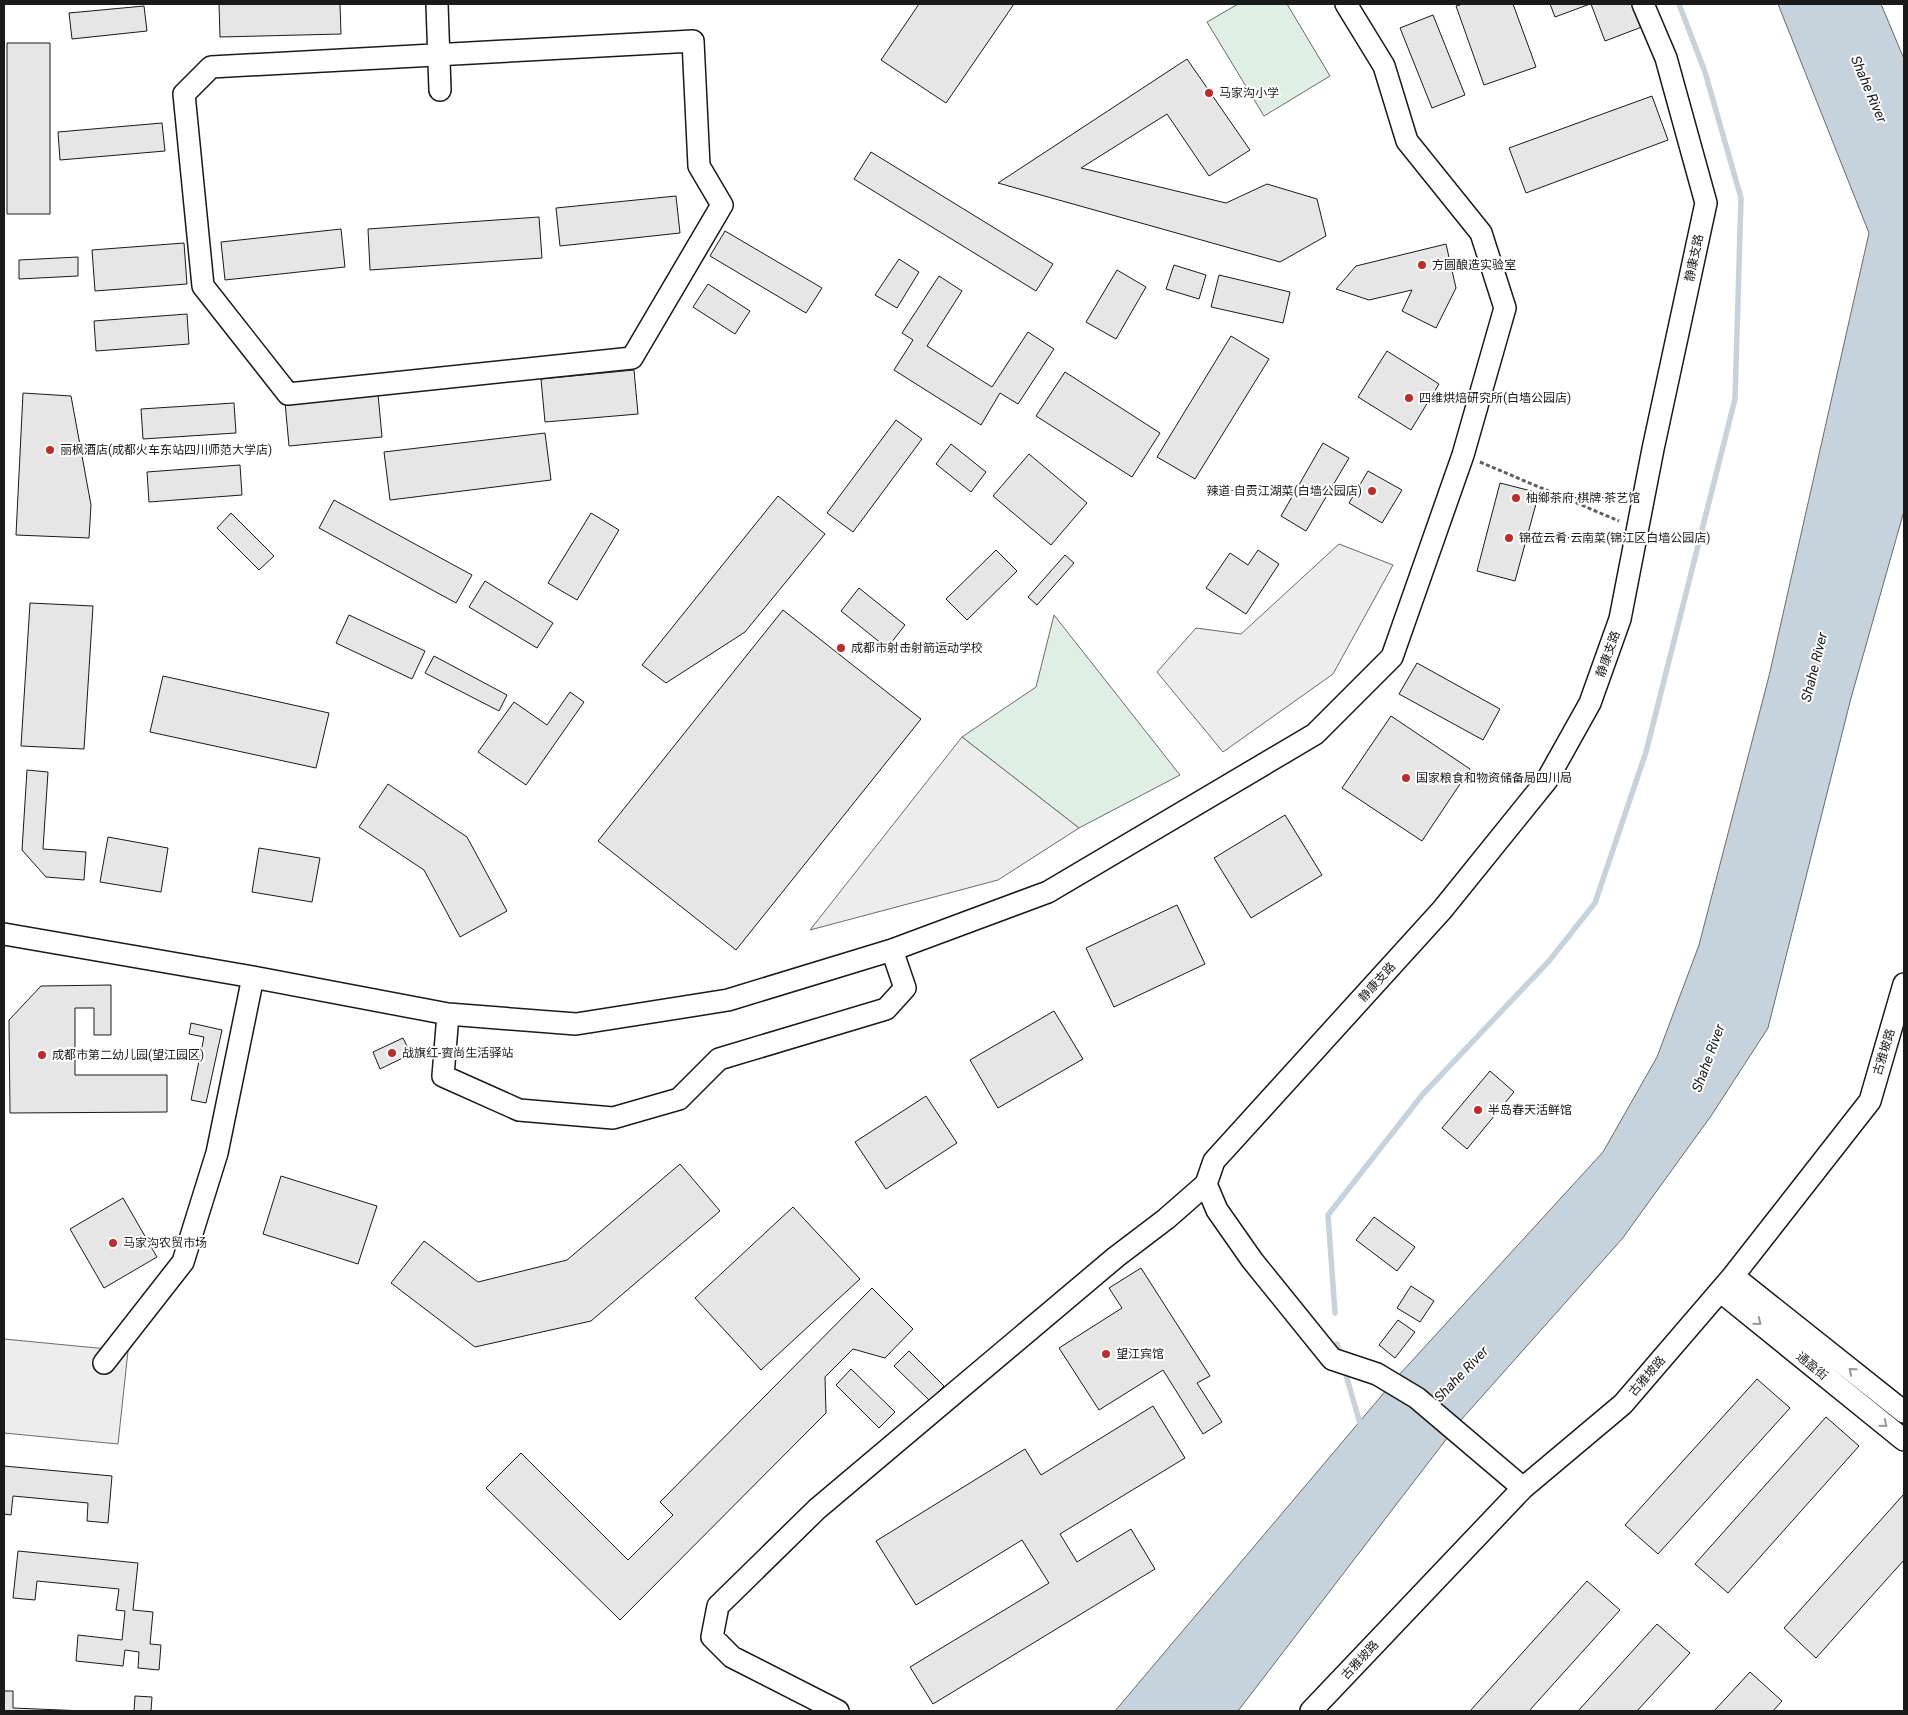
<svg xmlns="http://www.w3.org/2000/svg" width="1908" height="1715" font-family="Roboto,'Noto Sans SC',sans-serif">
<style>
.green{fill:#e0efe3;stroke:#6a6a6a}
.parking{fill:#ededed;stroke:#6a6a6a}
.water{fill:#c6d2dc;stroke:#6a6a6a}
.lines{fill:none;stroke-linecap:round;stroke-linejoin:round}
.stream{stroke:#c6d2dc;stroke-width:5.5}
.building{fill:#e6e6e6;stroke:#1a1a1a}
.minor-casing{stroke:#1a1a1a;stroke-width:24}
.path{stroke:#5f5f5f;stroke-width:3;stroke-dasharray:4 2.5;stroke-linecap:butt}
.minor{stroke:#fff;stroke-width:21}
.oneway{stroke:#989898}
.poi-dot{fill:#c62828;stroke:#fff;stroke-width:2}
.labels{text-anchor:middle;stroke-width:4;stroke-linejoin:round;paint-order:stroke}
.poi-label{font-size:12px;fill:#1a1a1a;stroke:#fff;text-anchor:start}
.street-label{font-size:12px;fill:#1a1a1a;stroke:#fff}
.water-label{font-size:14px;font-style:italic;fill:#1a1a1a;stroke:#fff}
</style>
<rect width="100%" height="100%" fill="#fff"/>
<path class="green" d="M1238 4H1287L1330 76 1264 116 1207 22Z
M1054 615 1180 775 1079 828 962 737 1036 687Z"/>
<path class="parking" d="M1339 544 1393 565 1333 674 1223 752 1157 672 1196 628 1241 634Z
M962 737 1079 828 998 880 810 930Z
M4 1339 128 1351 118 1444 4 1433Z"/>
<path class="water" d="M1778 4H1881L1904 59V511L1851 698 1768 1028 1711 1116 1622 1239 1461 1420 1238 1711H1115L1399 1375 1603 1152 1657 1057 1699 945 1769 676 1869 233Z"/>
<g class="lines">
<path class="stream" d="M1335 1313 1328 1215 1423 1094 1549 961 1595 903 1646 752 1735 399 1741 198 1705 72 1679 4
M1337 1344 1341 1357
M1344 1368 1361 1427"/>
</g>
<path class="building" d="M219 4H340L341 34 220 37Z
M919 4H1014L946 103 881 60Z
M1463 4H1513L1536 67 1484 85 1456 6Z
M1550 4H1590L1555 17Z
M1591 4H1638L1647 25 1605 41Z
M144 6 147 31 72 39 69 13Z
M1433 15 1465 95 1432 108 1400 28Z
M7 43H50V214H7Z
M1187 59 1250 150 1209 176 1167 114 1081 168 1226 203 1267 184 1317 199 1326 236 1280 262 998 183Z
M1652 96 1668 140 1526 193 1509 148Z
M162 123 165 151 60 160 58 132Z
M871 152 1053 264 1036 291 854 179Z
M676 196 680 233 560 246 556 208Z
M539 217 542 258 370 270 368 229Z
M341 229 345 267 225 280 221 242Z
M725 231 822 288 806 313 710 256Z
M184 243 187 284 95 291 92 250Z
M1446 244 1456 288 1436 328 1402 311 1412 290 1369 300 1336 289 1356 266Z
M78 257V276L19 279V260Z
M899 259 919 272 897 308 875 295Z
M1174 265 1206 275 1199 299 1166 289Z
M1117 270 1146 287 1116 339 1086 322Z
M1219 275 1290 292 1283 323 1211 307Z
M939 276 962 291 927 346 992 387 1028 332 1054 349 1018 404 1000 393 981 425 894 370 913 340 902 333Z
M708 284 750 311 735 334 693 307Z
M187 314 189 344 96 351 94 321Z
M1231 336 1269 359 1195 479 1157 457Z
M1387 351 1439 384 1411 430 1358 397Z
M634 370 638 414 545 422 541 379Z
M1065 372 1160 433 1132 477 1036 416Z
M23 393 71 396 91 505 89 538 16 535Z
M378 394 382 437 289 446 285 402Z
M234 403 236 433 143 439 141 409Z
M896 420 922 439 853 532 827 513Z
M545 433 551 480 390 500 384 452Z
M1323 443 1349 458 1306 531 1281 516Z
M951 444 986 472 971 492 936 464Z
M1029 454 1087 503 1051 545 993 496Z
M240 465 242 495 149 502 147 472Z
M1368 471 1402 490 1382 523 1349 503Z
M1500 483 1539 493 1515 581 1477 571Z
M778 496 825 534 745 632 666 683 642 665Z
M334 500 472 575 456 603 319 528Z
M231 513 274 556 259 570 217 528Z
M591 513 619 530 577 600 548 583Z
M996 550 1017 571 967 620 946 599Z
M1258 550 1279 564 1246 614 1206 588 1230 553 1248 565Z
M1065 555 1074 563 1037 605 1028 597Z
M485 581 553 623 537 648 469 607Z
M859 588 905 625 887 648 841 611Z
M30 603 93 606 84 749 21 746Z
M783 610 921 719 736 950 598 841Z
M349 615 425 651 412 679 336 643Z
M434 656 507 695 499 711 425 673Z
M1417 663 1500 709 1483 740 1399 694Z
M163 676 329 713 316 768 150 732Z
M570 692 584 702 526 785 478 752 514 702 547 725Z
M1391 716 1470 769 1422 841 1342 788Z
M27 770 48 772 43 849 86 852 84 880 46 877 22 850Z
M388 784 467 837 507 911 460 937 424 870 359 827Z
M1285 815 1322 875 1251 918 1214 858Z
M108 837 168 848 161 892 100 882Z
M259 848 320 858 312 902 252 892Z
M1177 905 1205 964 1114 1007 1086 948Z
M111 985V1035H94V1008H75V1075H167V1112L10 1113 9 1020 41 986Z
M1054 1011 1083 1059 998 1108 970 1060Z
M191 1023 222 1030 206 1103 191 1100 204 1037 189 1034Z
M403 1038 411 1054 380 1069 373 1052Z
M1490 1071 1514 1092 1467 1149 1442 1128Z
M926 1096 957 1143 886 1189 855 1142Z
M680 1164 720 1211 591 1321 475 1347 391 1283 424 1241 478 1282 567 1260Z
M281 1176 377 1206 358 1264 263 1234Z
M123 1198 157 1257 104 1288 70 1229Z
M793 1207 860 1279 761 1370 695 1298Z
M1374 1217 1415 1247 1397 1271 1356 1240Z
M1141 1268 1210 1376 1197 1383 1222 1422 1203 1434 1163 1370 1099 1410 1059 1348 1122 1308 1109 1288Z
M1411 1286 1434 1301 1420 1322 1397 1308Z
M872 1288 913 1329 885 1358 853 1349 825 1377 826 1413 620 1620 486 1488 521 1453 628 1560 673 1515 660 1502Z
M1398 1320 1415 1332 1395 1358 1379 1345Z
M909 1351 944 1386 930 1401 894 1366Z
M851 1369 895 1412 879 1428 836 1385Z
M1757 1379 1790 1408 1658 1554 1625 1525Z
M1153 1406 1185 1458 1060 1534 1077 1562 1131 1529 1155 1569 933 1704 910 1667 1049 1583 1022 1540 916 1605 876 1541 1025 1449 1041 1475Z
M1826 1417 1859 1446 1728 1593 1695 1564Z
M4 1466 112 1476 108 1523 87 1521 88 1503 13 1496 11 1515 4 1514Z
M1904 1494V1560L1816 1658 1784 1628Z
M18 1551 138 1563 133 1610 153 1612 150 1644 161 1645 159 1670 138 1668 139 1652 125 1650 123 1666 76 1661 78 1635 122 1640 125 1611 116 1610 119 1589 37 1581 35 1600 13 1598Z
M1587 1581 1620 1610 1529 1711H1470Z
M1657 1624 1690 1653 1637 1711H1578Z
M1750 1672 1782 1701 1773 1711H1714Z
M4 1691H13V1708L85 1711H4Z
M135 1696 152 1697 151 1711H134Z"/>
<g class="lines">
<g class="minor-casing">
<path id="minor" d="M437 4 440 90
M693 41 699 166 722 205 632 358 288 394 203 286 184 94 211 67Z
M4 934 253 977 448 1014 576 1024 728 1000 892 950 1048 892 1315 734 1392 657 1463 455 1505 308 1481 233 1407 141 1384 66 1346 4
M448 1014 443 1076 519 1110 613 1118 679 1099 719 1059 886 1009 905 988 892 950
M1206 1184 1217 1210 1252 1260 1332 1359 1377 1374 1417 1398 1523 1488
M1733 1276 1904 1412
M1720 1291 1904 1440
M104 1363 183 1262 217 1153 253 977
M838 1711 732 1657 712 1637 718 1606 817 1509 1116 1257 1166 1219 1206 1184 1214 1161 1442 910 1547 780 1590 703 1620 619 1653 449 1706 203 1666 58 1643 4
M1311 1711 1523 1488 1623 1404 1733 1276 1870 1101 1904 984"/>
</g>
<path class="path" d="M1480 462 1619 521"/>
<use href="#minor" class="minor"/>
</g>
<defs><path id="oneway-chevron" d="M-2-3.5L2.5 0L-2 3.5" fill="none" stroke-width="1.6" stroke-linecap="round" stroke-linejoin="round" transform="scale(1.25)"/></defs>
<g class="oneway">
<use href="#oneway-chevron" transform="translate(1758 1322) rotate(39)"/>
<use href="#oneway-chevron" transform="translate(1852 1371) rotate(-141)"/>
<use href="#oneway-chevron" transform="translate(1884 1424) rotate(39)"/>
</g>
<g class="poi-dot">
<circle cx="1209" cy="93" r="5"/>
<circle cx="1422" cy="265" r="5"/>
<circle cx="1409" cy="398" r="5"/>
<circle cx="50" cy="450" r="5"/>
<circle cx="1372" cy="491" r="5"/>
<circle cx="1516" cy="498" r="5"/>
<circle cx="1509" cy="538" r="5"/>
<circle cx="841" cy="648" r="5"/>
<circle cx="1406" cy="778" r="5"/>
<circle cx="392" cy="1053" r="5"/>
<circle cx="42" cy="1055" r="5"/>
<circle cx="1478" cy="1110" r="5"/>
<circle cx="113" cy="1243" r="5"/>
<circle cx="1106" cy="1354" r="5"/>
</g>
<g class="labels">
<g class="poi-label">
<text x="1219" y="97">马家沟小学</text>
<text x="1432" y="269">方圆酿造实验室</text>
<text x="1419" y="402">四维烘焙研究所(白墙公园店)</text>
<text x="60" y="454">丽枫酒店(成都火车东站四川师范大学店)</text>
<text x="1362" y="495" text-anchor="end">辣道·自贡江湖菜(白墙公园店)</text>
<text x="1526" y="502">柚鄉茶府·棋牌·茶艺馆</text>
<text x="1519" y="542">锦莅云肴·云南菜(锦江区白墙公园店)</text>
<text x="851" y="652">成都市射击射箭运动学校</text>
<text x="1416" y="782">国家粮食和物资储备局四川局</text>
<text x="402" y="1057">战旗红-賨尚生活驿站</text>
<text x="52" y="1059">成都市第二幼儿园(望江园区)</text>
<text x="1488" y="1114">半岛春天活鲜馆</text>
<text x="123" y="1247">马家沟农贸市场</text>
<text x="1116" y="1358">望江宾馆</text>
</g>
<g class="street-label">
<text transform="translate(1694 258) rotate(-78)" y="4">静康支路</text>
<text transform="translate(1608 654) rotate(-70)" y="4">静康支路</text>
<text transform="translate(1377 982) rotate(-48)" y="4">静康支路</text>
<text transform="translate(1884 1052) rotate(-73)" y="4">古雅坡路</text>
<text transform="translate(1812 1366) rotate(39)" y="4">通盈街</text>
<text transform="translate(1647 1376) rotate(-49)" y="4">古雅坡路</text>
<text transform="translate(1360 1660) rotate(-47)" y="4">古雅坡路</text>
</g>
<g class="water-label">
<text transform="translate(1869 89) rotate(67)" y="5">Shahe River</text>
<text transform="translate(1814 667) rotate(-76)" y="5">Shahe River</text>
<text transform="translate(1708 1058) rotate(-70)" y="5">Shahe River</text>
<text transform="translate(1461 1374) rotate(-46)" y="5">Shahe River</text>
</g>
</g>
<rect width="1908" height="1715" fill="none" stroke="#1a1a1a" stroke-width="10"/>
</svg>
